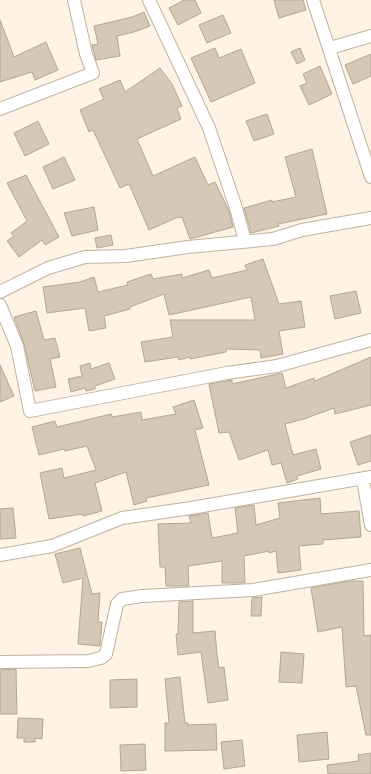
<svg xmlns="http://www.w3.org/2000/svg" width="371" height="774" font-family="'IBM Plex Serif',serif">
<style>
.building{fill:#d5c8b6;stroke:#b3a695}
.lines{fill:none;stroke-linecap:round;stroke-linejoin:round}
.street-casing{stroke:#bfb2a1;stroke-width:14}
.street{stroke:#fff;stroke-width:12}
</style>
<rect width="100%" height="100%" fill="#fef3e4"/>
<path class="building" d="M184 0H195L201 13 178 25 169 8Z
M274 0H303L306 10 279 18Z
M144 12 150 26 134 32 117 36 120 56 96 60 92 45 98 44 94 26 132 17Z
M223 15 231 33 207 43 199 25Z
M0 20 14 57 46 42 58 70 35 80 32 72 0 82Z
M215 48 219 58 241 49 255 83 211 102 191 58Z
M300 48 305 60 297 64 291 52Z
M371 54V76L353 84 345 65Z
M320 66 332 94 309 105 300 86 307 83 303 74Z
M160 68 172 84 182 106 177 108 181 119 137 139 153 176 195 157 208 185 215 182 229 211 233 227 190 239 182 217 179 218 178 217 149 230 129 184 120 188 93 130 89 132 80 110 104 99 99 89 120 80 125 92Z
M267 114 274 134 254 141 246 121Z
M38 121 49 144 25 156 14 133Z
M312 149 327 214 278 224 279 226 251 233 244 208 272 200V202L296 197 285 157Z
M64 157 75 180 53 189 43 167Z
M26 175 59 237 45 245 42 240 19 257 7 241 14 236 11 233 27 221 7 183Z
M94 207 98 230 72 236 64 213Z
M111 235 113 245 97 248 95 238Z
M263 259 279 304 301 301 305 327 279 331 283 354 261 358 260 350 226 349V352L190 359V357L179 360 178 357 145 362 141 342 173 337 170 320H255L251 297 169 315 164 294 130 307V309L104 316 106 328 89 331 85 308 47 313 43 287 80 282 94 277 98 292 128 285 127 282 151 274 153 279 182 274V278L209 270 212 278 247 270 245 265Z
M356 291 361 313 335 319 330 296Z
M36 311 44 340 55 338 60 357 50 359 56 387 35 391 24 344 14 317Z
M371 357V405L335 414 334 408 304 419 285 424 293 455 316 449 321 469 297 476 298 479 287 483 281 463 272 465 268 450 239 460 229 432 219 433 209 384 232 380V384L282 373 286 388 314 378 315 381Z
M90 363 91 369 109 363 115 379 95 386V389L86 391 85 388 71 392 68 379 82 376 80 366Z
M0 365 14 396 0 402Z
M194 400 203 428 195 430 209 485 146 498 147 501 134 505 126 472 95 483 102 511 83 516 82 514 49 519 40 473 62 468 64 478 96 470 87 446 65 451 64 449 39 455 32 427 55 421 57 427 111 414 112 417 141 412 142 420 176 414 173 407Z
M371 435V461L358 465 350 442Z
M320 498 321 514 359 511 361 537 323 540V544L299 546 301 570 278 573 276 551 269 553V551L244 556 245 583H222V561L188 566 189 586H166L165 567H160L158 524 191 523 189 516 208 513 212 538 238 533 235 508 254 505 256 525 280 518 278 503Z
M13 508 16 538 0 539V509Z
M80 548 92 594 100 593 98 622H102L100 646 78 644 83 578 63 583 55 554Z
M348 581H363L364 636 371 635V735H366L356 686 346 687 342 627 318 632 311 588Z
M262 597 261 616H251L252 598Z
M193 601V633L215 631 217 655 219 668 224 667 228 700 208 703 201 652 178 655 176 634H178L179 602Z
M281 652 304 654 302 683 279 682Z
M16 669 17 714H0V670Z
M180 677 185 723H188V725L216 724 217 750 165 751V723H169L165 679Z
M137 679V707L110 708V680Z
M18 718 43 719 42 739 35 738V742H24V738H17Z
M327 732 329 759 299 762 297 735Z
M242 740 245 766 224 769 221 742Z
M145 744 146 770 121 771 120 745Z
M371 753V774H328L327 765 359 761 358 755Z"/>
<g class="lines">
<g class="street-casing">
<path id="street" d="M149 0 209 128 236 208 245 241
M313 0 371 177
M330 48 371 36
M0 109 93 73 86 54 74 0
M0 292 48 268 85 257 126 256 188 247 273 239 302 230 371 218
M0 305 17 346 30 411 227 373 277 366 371 340
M363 480 371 525
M0 555 52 546 122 518 191 508 371 477
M0 662 88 661 101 658 106 654 117 604 122 599 142 596 253 590 371 570"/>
</g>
<use href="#street" class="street"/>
</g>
</svg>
